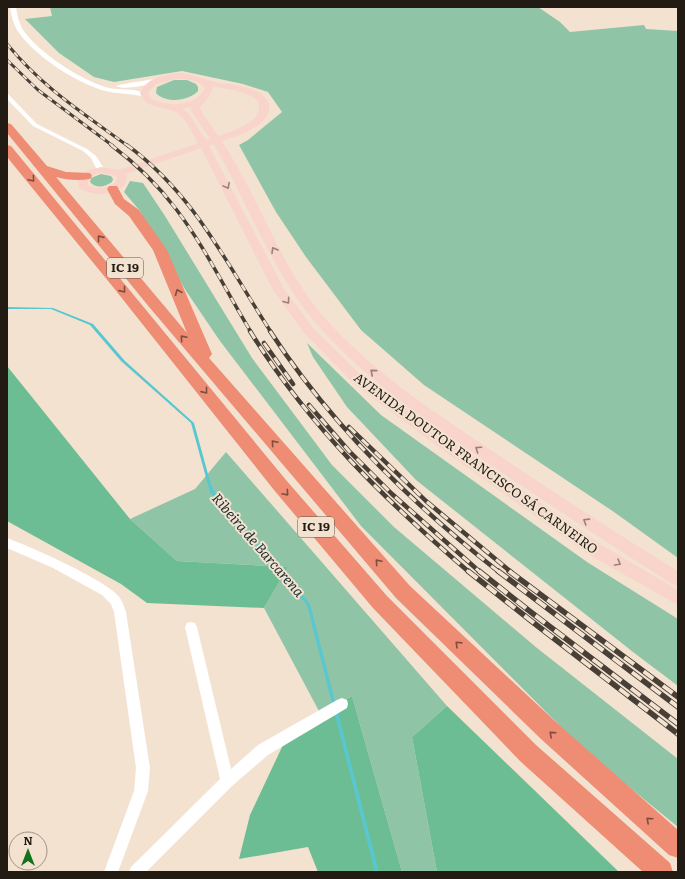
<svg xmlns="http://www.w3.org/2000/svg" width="685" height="879" font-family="Literata,serif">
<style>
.green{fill:#90c4a7}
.forest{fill:#6dbd94}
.water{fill:#59c7d0}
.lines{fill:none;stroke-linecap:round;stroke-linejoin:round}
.minor{fill:#fff;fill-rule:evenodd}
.secondary{fill:#f9d4cb;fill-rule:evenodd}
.trunk{fill:#ee8c74;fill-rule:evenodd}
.rail-far3-casing{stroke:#484037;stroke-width:3}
.rail-far2-casing{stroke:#484037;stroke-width:3.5}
.rail-far1-casing{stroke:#484037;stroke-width:4.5}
.rail-casing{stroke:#484037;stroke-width:5.5}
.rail-far3{stroke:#f3e2d0;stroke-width:2;stroke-dasharray:5.5;stroke-linecap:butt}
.rail-far2{stroke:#f3e2d0;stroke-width:2.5;stroke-dasharray:7;stroke-linecap:butt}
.rail-far1{stroke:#f3e2d0;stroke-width:3;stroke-dasharray:9;stroke-linecap:butt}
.rail{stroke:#f3e2d0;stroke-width:4;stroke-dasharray:12;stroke-linecap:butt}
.oneway{stroke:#7d4e3f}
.oneway2{stroke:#988179}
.labels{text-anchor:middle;stroke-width:4;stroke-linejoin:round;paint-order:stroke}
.shield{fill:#f3e2d0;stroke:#60574c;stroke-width:1}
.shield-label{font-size:12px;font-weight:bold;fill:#211b14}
.street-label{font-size:13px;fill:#211b14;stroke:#f3e2d0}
.water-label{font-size:14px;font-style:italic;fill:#1a2e30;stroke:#f3e2d0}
</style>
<rect width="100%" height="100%" fill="#f3e2d0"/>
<path class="green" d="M50 7H538L560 22 570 32 644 25 646 29 678 31V558L614 512 424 385 361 330 306 257 276 212 239 145 248 140 282 112 268 92 243 84 182 71 114 82 94 77 59 53 25 19 52 16Z
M174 80H187L196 84 198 87V91C189 101 166 104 156 93L157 87Z
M101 174 111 176 113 179 112 182C105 187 96 189 90 182L91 178Z
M130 181 143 183 165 216 252 358 332 465 394 527 537 648 678 759V827L585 751 361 526 220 341 186 291 140 211 124 192Z
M307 343 381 415 587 562 678 619V686L633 652 416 480 347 407 313 357Z
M226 452 447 706 412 737 437 872H402L352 696 320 713 264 608 288 567 177 561 130 519 195 489Z"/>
<path class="forest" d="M7 366 130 519 177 561 288 567 264 608 147 603 121 584 7 521Z
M352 696 402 872H318L308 847 239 859 250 815 290 730Z
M447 706 619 872H437L412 737Z"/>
<path class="water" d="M7 307 53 308 93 324 125 361 194 423 211 485 216 495 310 604 379 872H375L307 605 210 492 191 423 121 361 90 325 51 309H7Z"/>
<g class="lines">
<path class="minor" d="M10 7H16C17 15 19 23 23 30 39 53 82 81 109 88 121 91 137 87 147 95L144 97C131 93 118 94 105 91 76 83 33 55 17 30 13 23 11 15 10 7Z
M159 78 161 79V81C151 84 124 91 116 86 120 84 151 80 159 78Z
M7 93 37 124 87 149 96 156 105 170 104 172H98L91 158 83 151 33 126 7 99Z
M7 538C29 546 109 581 120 598 123 602 124 607 126 612L150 768 148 791 118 872H104L134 791 136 768 114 612 111 604 102 595 53 568 7 548Z
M191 622 195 623 197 627 231 769 258 745 337 700 342 698 347 700 348 704 347 708 268 755 232 786 146 872H129L131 867 220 779 185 627 187 623Z"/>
<path class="secondary" d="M176 73C191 73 201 79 215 82 227 84 242 85 254 90 260 92 267 98 269 104 272 126 237 136 222 141 259 198 279 264 323 316 371 371 434 412 494 452 555 493 616 533 678 571V586L672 584C609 544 547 503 485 461 425 420 363 378 315 322 272 271 249 206 216 148L214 144 209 146 284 289 313 328 363 377 450 440 603 546 678 590V605L591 556 440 448 353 383 305 334 273 290 201 148 126 174 127 176 125 185C111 196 94 197 79 188L78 179 86 171 101 167 119 170 198 143C193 135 188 123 181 116 169 104 146 112 140 93 147 78 161 76 176 73ZM176 79C187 79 197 79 205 88 196 108 166 107 150 98L148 93 156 84ZM212 86C224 89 238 90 249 95 255 98 260 101 259 108 259 123 230 132 218 136L201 111 200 107 209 97 213 88ZM191 107V111L210 139 206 140 188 113 182 109ZM101 173 111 174 117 177 116 182C107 188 98 190 88 185V180L94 175Z"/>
<path class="trunk" d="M7 123 11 124 47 166 66 172 90 173 92 176 90 179C79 181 66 180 56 177L187 333 153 250 129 216 115 204 107 189 109 186H117L124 199 139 210 167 250 212 354 209 358 410 586 557 723 678 830V858L669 855 541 739 396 598 150 308 7 133Z
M7 145 11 146 286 480 387 596 536 745 670 863 673 872H643L520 761 373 608 274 490 113 287 7 157Z"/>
<g class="rail-far3-casing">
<path id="rail-far3" d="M7 44C43 88 83 113 128 146
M7 60 38 90 113 146"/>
</g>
<g class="rail-far2-casing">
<path id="rail-far2" d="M111 145C135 163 158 185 176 209 205 247 226 291 251 332
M127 145C195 195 226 263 271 332"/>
</g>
<g class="rail-far1-casing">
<path id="rail-far1" d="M250 331C308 425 386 501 469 572
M270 331C331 425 411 503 499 572
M264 343 293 384
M309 405 349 451 392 494 480 572
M349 427 426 501 511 572"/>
</g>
<g class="rail-casing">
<path id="rail" d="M468 571 530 620 678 734
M479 571 532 613 678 724
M498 571 678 707
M509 571 678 697"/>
</g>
<use href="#rail-far3" class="rail-far3"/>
<use href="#rail-far2" class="rail-far2"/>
<use href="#rail-far1" class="rail-far1"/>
<use href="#rail" class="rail"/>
</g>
<defs><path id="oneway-chevron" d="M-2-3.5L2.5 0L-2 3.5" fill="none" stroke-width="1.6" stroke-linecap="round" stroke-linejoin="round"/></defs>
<g class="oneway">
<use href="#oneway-chevron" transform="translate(32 179) rotate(50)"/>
<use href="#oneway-chevron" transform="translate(100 238) rotate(-129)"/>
<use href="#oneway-chevron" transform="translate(123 290) rotate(51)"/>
<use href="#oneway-chevron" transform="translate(178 292) rotate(-113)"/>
<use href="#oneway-chevron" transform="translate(183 338) rotate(-131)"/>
<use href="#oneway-chevron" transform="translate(205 391) rotate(51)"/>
<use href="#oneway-chevron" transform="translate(274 443) rotate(-131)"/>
<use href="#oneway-chevron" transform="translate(286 493) rotate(49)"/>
<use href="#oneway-chevron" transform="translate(378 562) rotate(-131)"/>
<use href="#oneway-chevron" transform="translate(458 644) rotate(-136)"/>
<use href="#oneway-chevron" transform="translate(552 734) rotate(-138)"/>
<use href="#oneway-chevron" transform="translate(649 820) rotate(-138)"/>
</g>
<g class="oneway2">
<use href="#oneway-chevron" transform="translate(227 186) rotate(62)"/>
<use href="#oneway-chevron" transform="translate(274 250) rotate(-120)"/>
<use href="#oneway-chevron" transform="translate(287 301) rotate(54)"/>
<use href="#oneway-chevron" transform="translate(373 372) rotate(-140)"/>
<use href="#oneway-chevron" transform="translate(478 449) rotate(-146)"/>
<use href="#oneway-chevron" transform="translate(586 521) rotate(-148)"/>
<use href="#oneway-chevron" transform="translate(618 563) rotate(30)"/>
</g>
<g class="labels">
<g class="shield">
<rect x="107" y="258" width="36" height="20" rx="3"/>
<rect x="298" y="517" width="36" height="20" rx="3"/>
</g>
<g class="shield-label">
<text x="125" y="272">IC 19</text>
<text x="316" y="531">IC 19</text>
</g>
<g class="street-label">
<text transform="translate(476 463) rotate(36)" y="5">AVENIDA DOUTOR FRANCISCO SÁ CARNEIRO</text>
</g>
<g class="water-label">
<text transform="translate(258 545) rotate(49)" y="5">Ribeira de Barcarena</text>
</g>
</g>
<rect width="685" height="879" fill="none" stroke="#211b14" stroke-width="16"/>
<g transform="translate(28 851)"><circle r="19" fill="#f3e2d0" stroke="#9f9285"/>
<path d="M0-3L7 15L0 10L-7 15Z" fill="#16711d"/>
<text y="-6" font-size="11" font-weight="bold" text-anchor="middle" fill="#211b14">N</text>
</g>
</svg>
